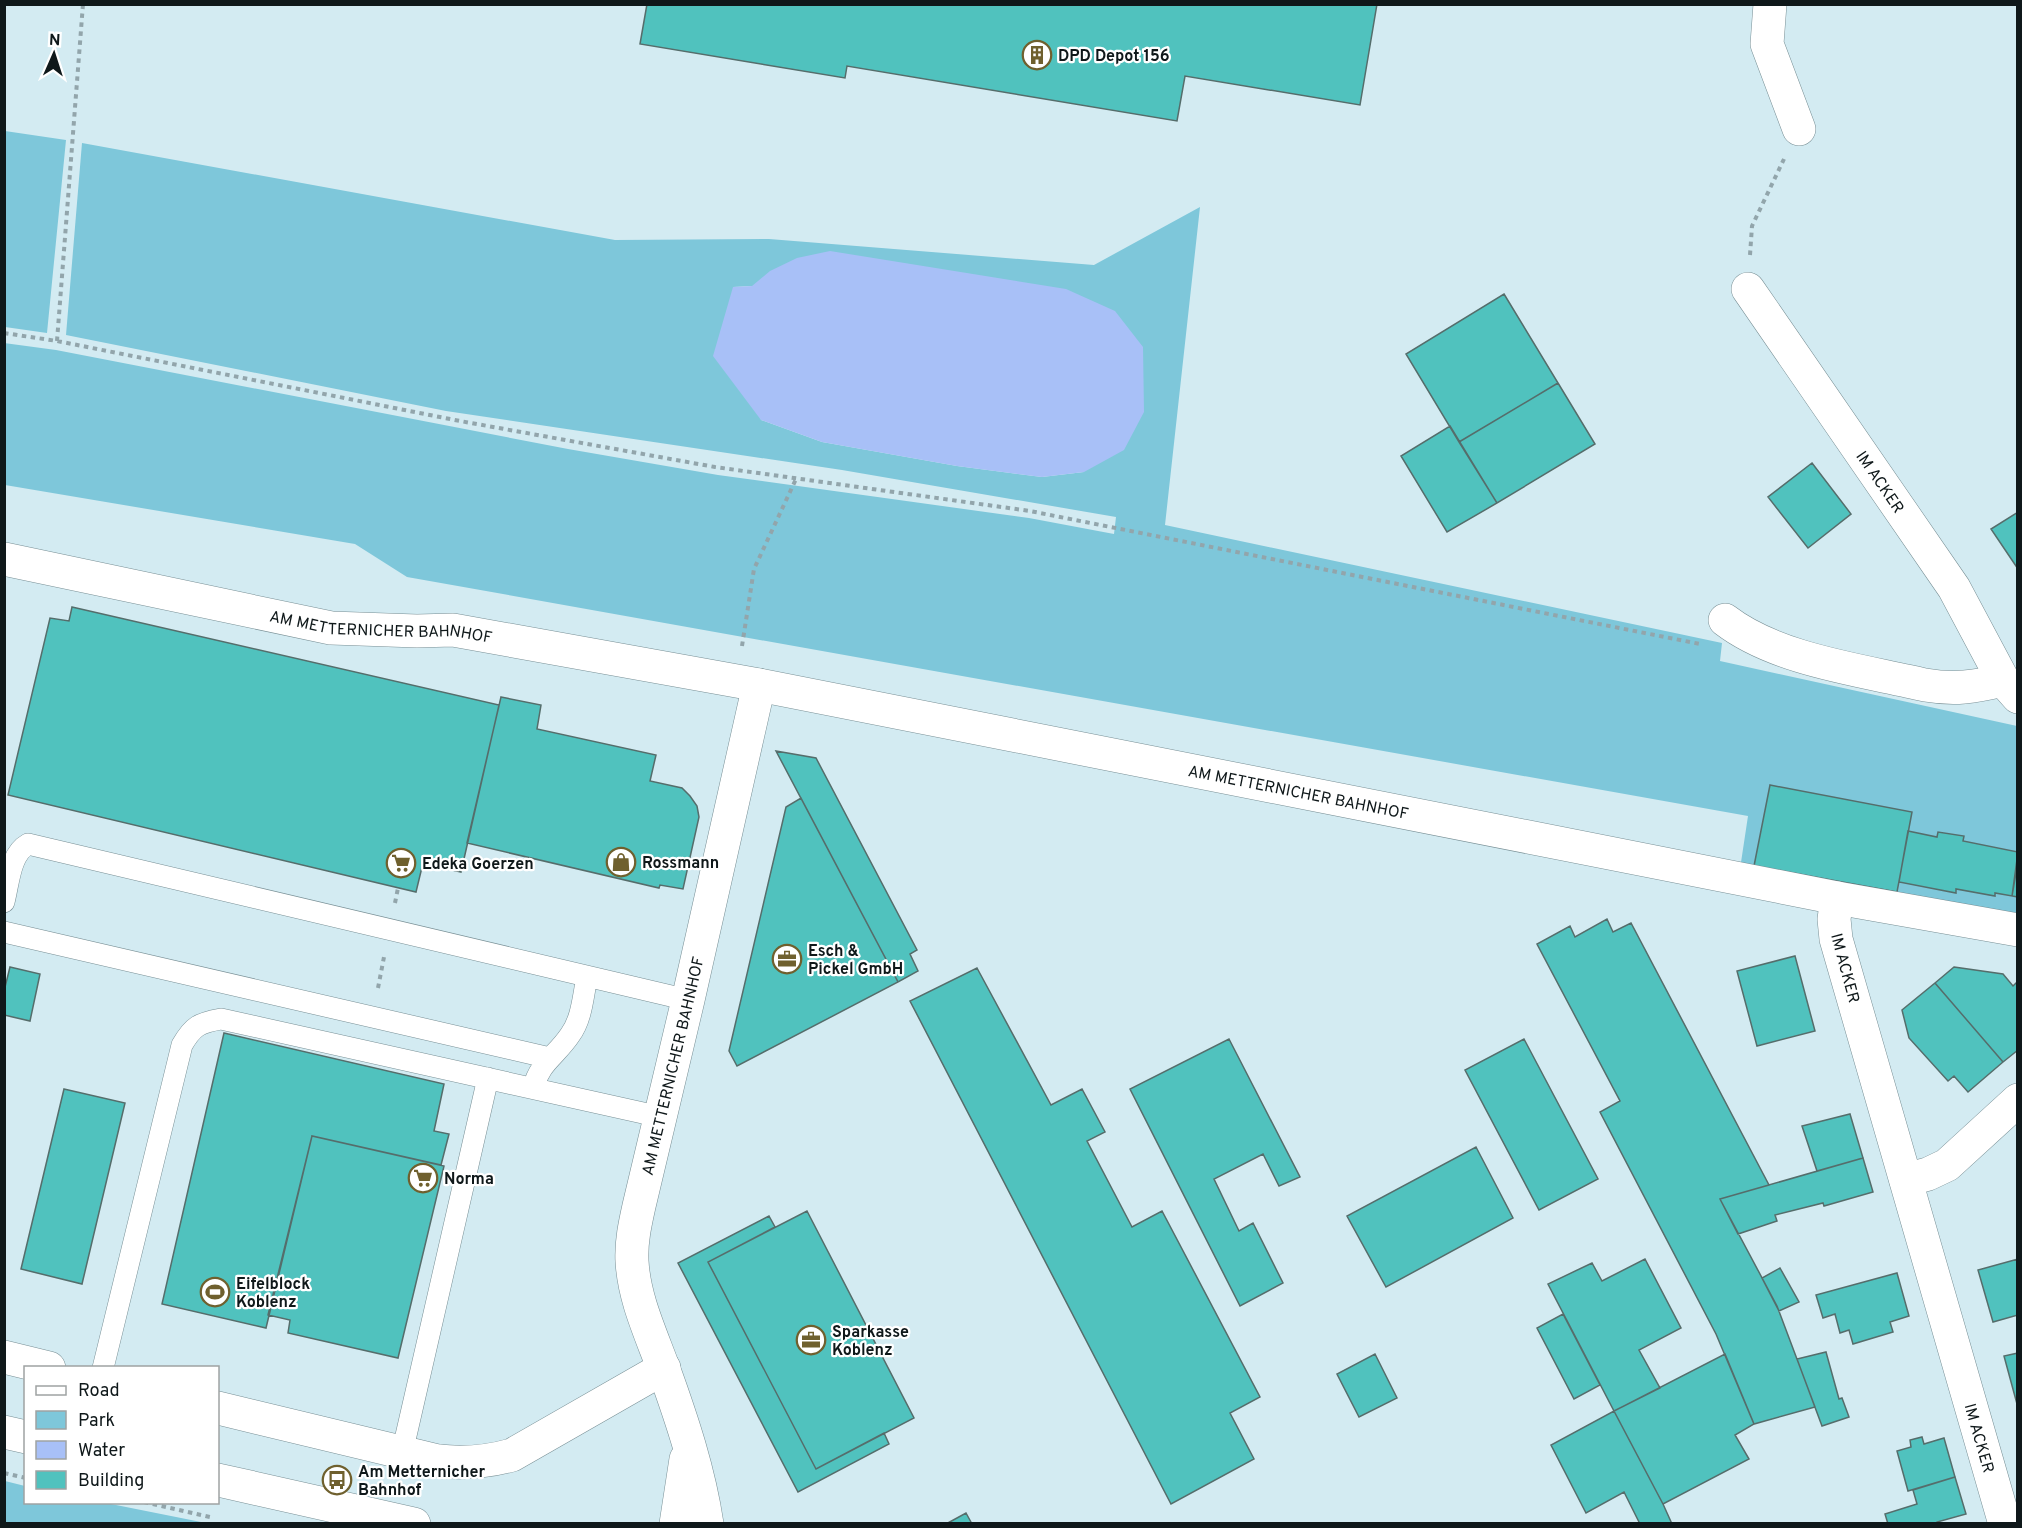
<svg xmlns="http://www.w3.org/2000/svg" width="2022" height="1528" viewBox="0 0 2022 1528" font-family="Overpass,sans-serif">
  <style>
    .green { fill: #7ec7da; fill-rule: evenodd }
    .water { fill: #a8c0f7 }
    .building { fill: #50c2be; stroke: #556d6b; stroke-width: 1.5 }
    .lines { fill: none; stroke-linecap: round; stroke-linejoin: round }
    .lane-casing { stroke: #788f95; stroke-width: 22 }
    .street-casing { stroke: #788f95; stroke-width: 34 }
    .secondary-casing { stroke: #788f95; stroke-width: 34 }
    .path { stroke: #92a5ab; stroke-width: 4; stroke-dasharray: 4.5 4.5; stroke-linecap: butt }
    .lane { stroke: #fff; stroke-width: 21 }
    .street { stroke: #fff; stroke-width: 33 }
    .secondary { stroke: #fff; stroke-width: 33 }
    .labels { text-anchor: middle; stroke-width: 4.5; stroke-linejoin: round; paint-order: stroke }
    .poi-label { font-size: 16px; font-weight: bold; fill: #0f181a; stroke: #fff; text-anchor: start }
    .street-label { font-size: 16px; fill: #0f181a; stroke: #fff }
  </style>
  <rect width="100%" height="100%" fill="#d3ebf2"/>
  <path class="green" d="M5,131L66,140L47,333L5,327Z
    M82,143L615,240L769,239L1094,265L1200,207L1165,525L1722,643L1720,661L2017,726V917L1740,869L1748,816L407,577L355,544L5,485L4,343L56,350L568,449L718,475L1029,518L1114,534L1116,517L842,470L446,411L66,335ZM752,286L1084,472L1042,477L957,466L822,442L761,420L733,287Z
    M5,1481L25,1486L26,1502L106,1503L206,1523H5Z"/>
  <path class="water" d="M830,251L1066,289L1115,311L1143,347L1144,412L1124,450L1084,472L1042,477L957,466L822,442L761,420L713,356L733,287L752,286L770,271L797,258Z"/>
  <path class="building" d="M647,4H1377L1360,105L1185,76L1177,121L847,66L845,78L640,44Z
    M1504,294L1558,383L1459,442L1406,354Z
    M1558,383L1595,444L1497,503L1459,442Z
    M1450,426L1497,503L1447,532L1401,456Z
    M1812,463L1851,514L1808,548L1768,497Z
    M2018,512V569L1991,529Z
    M72,607L499,705L461,872L423,863L416,892L8,795L50,618L69,621Z
    M501,697L541,705L537,729L656,755L650,781L682,788L690,796L697,806L699,817L683,889L660,885L659,888L467,843Z
    M776,751L816,758L917,950L910,954L918,971L898,982Z
    M1770,785L1912,812L1897,892L1754,866Z
    M801,798L898,982L737,1066L729,1051L786,807Z
    M1908,831L1937,837L1938,832L1964,836L1963,841L2018,852L2012,896L1995,893V896L1956,889V893L1899,882Z
    M2018,861V897L2012,896Z
    M1607,919L1613,932L1631,923L1769,1185L1720,1199L1777,1306L1815,1407L1754,1424L1716,1334L1600,1112L1620,1101L1537,944L1570,926L1575,937Z
    M1795,956L1815,1031L1757,1046L1737,971Z
    M10,967L40,974L30,1021L4,1015V991Z
    M1954,967L2003,974L2013,986L2016,983L2018,985V1050L2003,1062L1935,983Z
    M977,968L1051,1105L1082,1089L1105,1132L1087,1141L1132,1227L1162,1211L1260,1397L1230,1413L1254,1459L1171,1504L910,1001Z
    M1935,983L2003,1062L1968,1092L1954,1076L1948,1081L1909,1038L1902,1010Z
    M224,1033L444,1084L434,1131L449,1134L441,1165L312,1136L266,1328L162,1304Z
    M1229,1039L1300,1177L1279,1186L1263,1154L1214,1179L1239,1231L1253,1223L1283,1283L1240,1306L1130,1089Z
    M1524,1039L1598,1179L1539,1210L1465,1070Z
    M64,1089L125,1103L82,1284L21,1269Z
    M1850,1114L1863,1158L1817,1171L1802,1126Z
    M312,1136L444,1166L398,1358L288,1333L290,1320L268,1315Z
    M1476,1147L1513,1218L1386,1287L1347,1216Z
    M1863,1158L1873,1192L1824,1206L1823,1203L1775,1215L1777,1221L1738,1234L1720,1199Z
    M807,1211L914,1418L816,1469L708,1262Z
    M769,1216L775,1227L708,1262L816,1469L884,1433L889,1444L798,1492L678,1263Z
    M1645,1259L1681,1328L1639,1350L1660,1388L1614,1411L1548,1284L1592,1263L1602,1281Z
    M2018,1259V1315L1993,1322L1978,1270Z
    M1780,1268L1799,1302L1779,1311L1762,1278Z
    M1897,1273L1909,1316L1890,1322L1893,1332L1853,1344L1849,1330L1840,1333L1835,1314L1823,1318L1816,1295Z
    M1563,1314L1600,1385L1574,1399L1537,1328Z
    M1826,1352L1839,1399L1842,1398L1849,1417L1822,1426L1797,1359Z
    M2018,1353V1404H2017L2004,1356Z
    M1375,1354L1397,1398L1359,1417L1337,1374Z
    M1725,1354L1754,1424L1735,1435L1749,1459L1663,1504L1614,1411Z
    M1614,1411L1663,1504L1672,1524H1640L1624,1492L1586,1513L1551,1445Z
    M1922,1437L1924,1444L1944,1438L1955,1477L1908,1491L1897,1451L1911,1447L1910,1440Z
    M1955,1477L1966,1514L1937,1522V1524H1888L1885,1514L1917,1504L1913,1490Z
    M966,1513L972,1524H946Z"/>
  <g class="lines">
    <g class="lane-casing">
      <path id="lane" d="M4,902C9,883 10,854 28,844L688,1000
        M4,932L550,1058
        M533,1088C540,1062 556,1056 570,1035C582,1019 583,996 587,977
        M103,1368L182,1045C193,1026 199,1023 221,1019L661,1117
        M402,1453L488,1078"/>
    </g>
    <g class="street-casing">
      <g id="street">
        <path d="M1770,4L1767,44L1799,129"/>
        <path id="s1" d="M1748,289L1954,588L2003,680L2018,697"/>
        <path id="s2" d="M4,559L331,628L417,631L453,630L759,685L1837,898"/>
        <path d="M1725,620C1777,660 1861,670 1925,685C1955,690 1974,687 2003,680"/>
        <path d="M1906,1180L1928,1174L1947,1165L2018,1100"/>
        <path d="M4,1357L49,1368"/>
        <path d="M218,1408L438,1461C465,1464 487,1462 512,1455L664,1368"/>
        <path d="M676,1524L686,1459"/>
        <path id="s3" d="M707,1524C699,1471 682,1420 664,1370C651,1334 634,1299 632,1261C631,1242 635,1224 639,1206L688,1000L759,685"/>
        <path d="M2005,1524L1836,939L1834,919L1837,898L2018,930"/>
      </g>
    </g>
    <g class="secondary-casing">
      <path id="secondary" d="M4,1432L26,1437
        M218,1480L414,1524"/>
    </g>
    <path class="path" d="M1750,255L1752,226L1784,159
      M4,333L57,341L460,421L715,467L1030,511L1700,644
      M57,341L83,4
      M742,646L754,569L796,479
      M395,903L398,888
      M378,988L384,957
      M4,1473L26,1478
      M144,1502L210,1517"/>
    <use href="#lane" class="lane"/>
    <use href="#street" class="street"/>
    <use href="#secondary" class="secondary"/>
  </g>
  <defs>
    <g id="building-ring" transform="scale(1.5)"><circle r="9.5" fill="#fff" stroke="#6f602e" stroke-width="1.5"/><path d="M-4-6H4V6H1V3H-1V6H-4ZM-2.5-4.3h1.7v1.8h-1.7ZM.8-4.3h1.7v1.8H.8ZM-2.5-1h1.7V.8h-1.7ZM.8-1h1.7V.8H.8Z" fill="#6f602e"/></g>
    <g id="shop-ring" transform="scale(1.5)"><circle r="9.5" fill="#fff" stroke="#6f602e" stroke-width="1.5"/><path d="M-5-2.5h2.3a2.7 3.5 0 0 1 5.4 0H5L5.5 6h-11ZM-1.5-2.5h3a1.5 2.3 0 0 0-3 0Z" fill="#6f602e"/></g>
    <g id="supermarket-ring" transform="scale(1.5)"><circle r="9.5" fill="#fff" stroke="#6f602e" stroke-width="1.5"/><path d="M-6-5.5h2.5l.6 2H6L4.5 2H-2.5L-4.4-4H-6ZM-1.5 3.2a1.3 1.3 0 1 0 .1 0ZM3 3.2a1.3 1.3 0 1 0 .1 0Z" fill="#6f602e"/></g>
    <g id="office-ring" transform="scale(1.5)"><circle r="9.5" fill="#fff" stroke="#6f602e" stroke-width="1.5"/><path d="M-6-3h4V-5.5h4V-3h4V5H-6ZM-1-4.5V-3h2v-1.5ZM-6 0V1H6V0Z" fill="#6f602e"/></g>
    <g id="stadium-ring" transform="scale(1.5)"><circle r="9.5" fill="#fff" stroke="#6f602e" stroke-width="1.5"/><path d="M0-5a6.5 5 0 1 0 0 10a6.5 5 0 1 0 0-10ZM-3.5-1.8h7v3.6h-7Z" fill="#6f602e"/></g>
    <g id="bus-ring" transform="scale(1.5)"><circle r="9.5" fill="#fff" stroke="#6f602e" stroke-width="1.5"/><path d="M-5-6H5V4H4V6H2V4H-2V6H-4V4H-5ZM-3.5-4V0h7V-4ZM-3.5 1.2v1.5H-2V1.2ZM2 1.2v1.5H3.5V1.2Z" fill="#6f602e"/></g>
  </defs>
  <g fill-rule="evenodd">
    <use href="#building-ring" x="1037" y="55"/>
    <use href="#shop-ring" x="621" y="862"/>
    <use href="#supermarket-ring" x="401" y="863"/>
    <use href="#office-ring" x="787" y="959"/>
    <use href="#supermarket-ring" x="423" y="1178"/>
    <use href="#stadium-ring" x="215" y="1292"/>
    <use href="#office-ring" x="811" y="1340"/>
    <use href="#bus-ring" x="337" y="1480"/>
  </g>
  <g class="labels">
    <g class="poi-label">
      <text x="1058" y="61">DPD Depot 156</text>
      <text x="642" y="868">Rossmann</text>
      <text x="422" y="869">Edeka Goerzen</text>
      <text x="808" y="956">Esch &amp;<tspan x="808" dy="18">Pickel GmbH</tspan></text>
      <text x="444" y="1184">Norma</text>
      <text x="236" y="1289">Eifelblock<tspan x="236" dy="18">Koblenz</tspan></text>
      <text x="832" y="1337">Sparkasse<tspan x="832" dy="18">Koblenz</tspan></text>
      <text x="358" y="1477">Am Metternicher<tspan x="358" dy="18">Bahnhof</tspan></text>
    </g>
    <g class="street-label">
      <text dy="6" stroke="none"><textPath href="#s1" startOffset="234">IM ACKER</textPath></text>
      <text dy="6" stroke="none"><textPath href="#s2" startOffset="384">AM METTERNICHER BAHNHOF</textPath></text>
      <text dy="6" stroke="none"><textPath href="#s2" startOffset="1317">AM METTERNICHER BAHNHOF</textPath></text>
      <text transform="translate(1846 968) rotate(75)" y="6">IM ACKER</text>
      <text dy="6" stroke="none"><textPath href="#s3" startOffset="474">AM METTERNICHER BAHNHOF</textPath></text>
      <text transform="translate(1980 1438) rotate(74)" y="6">IM ACKER</text>
    </g>
  </g>
  <rect width="2022" height="1528" fill="none" stroke="#0f181a" stroke-width="12"/>
  <rect x="24" y="1366" width="195" height="138" fill="#ffffff" stroke="#9fa3a3" stroke-width="1.5"/>
  <rect x="36" y="1386" width="30" height="9" fill="#ffffff" stroke="#9fa3a3" stroke-width="1.5"/>
  <text x="78" y="1396" font-size="18" fill="#0f181a">Road</text>
  <rect x="36" y="1411" width="30" height="18" fill="#7ec7da" stroke="#9fa3a3" stroke-width="1.5"/>
  <text x="78" y="1426" font-size="18" fill="#0f181a">Park</text>
  <rect x="36" y="1441" width="30" height="18" fill="#a8c0f7" stroke="#9fa3a3" stroke-width="1.5"/>
  <text x="78" y="1456" font-size="18" fill="#0f181a">Water</text>
  <rect x="36" y="1471" width="30" height="18" fill="#50c2be" stroke="#9fa3a3" stroke-width="1.5"/>
  <text x="78" y="1486" font-size="18" fill="#0f181a">Building</text>
  <g transform="translate(54 54) rotate(3)" stroke="#ffffff" stroke-width="4.5" paint-order="stroke">
  <path d="M0-4.5L10 22L0 15L-10 22Z" fill="#0f181a"/>
  <text y="-9" font-size="16" font-weight="bold" text-anchor="middle" fill="#0f181a">N</text>
  </g>
</svg>
